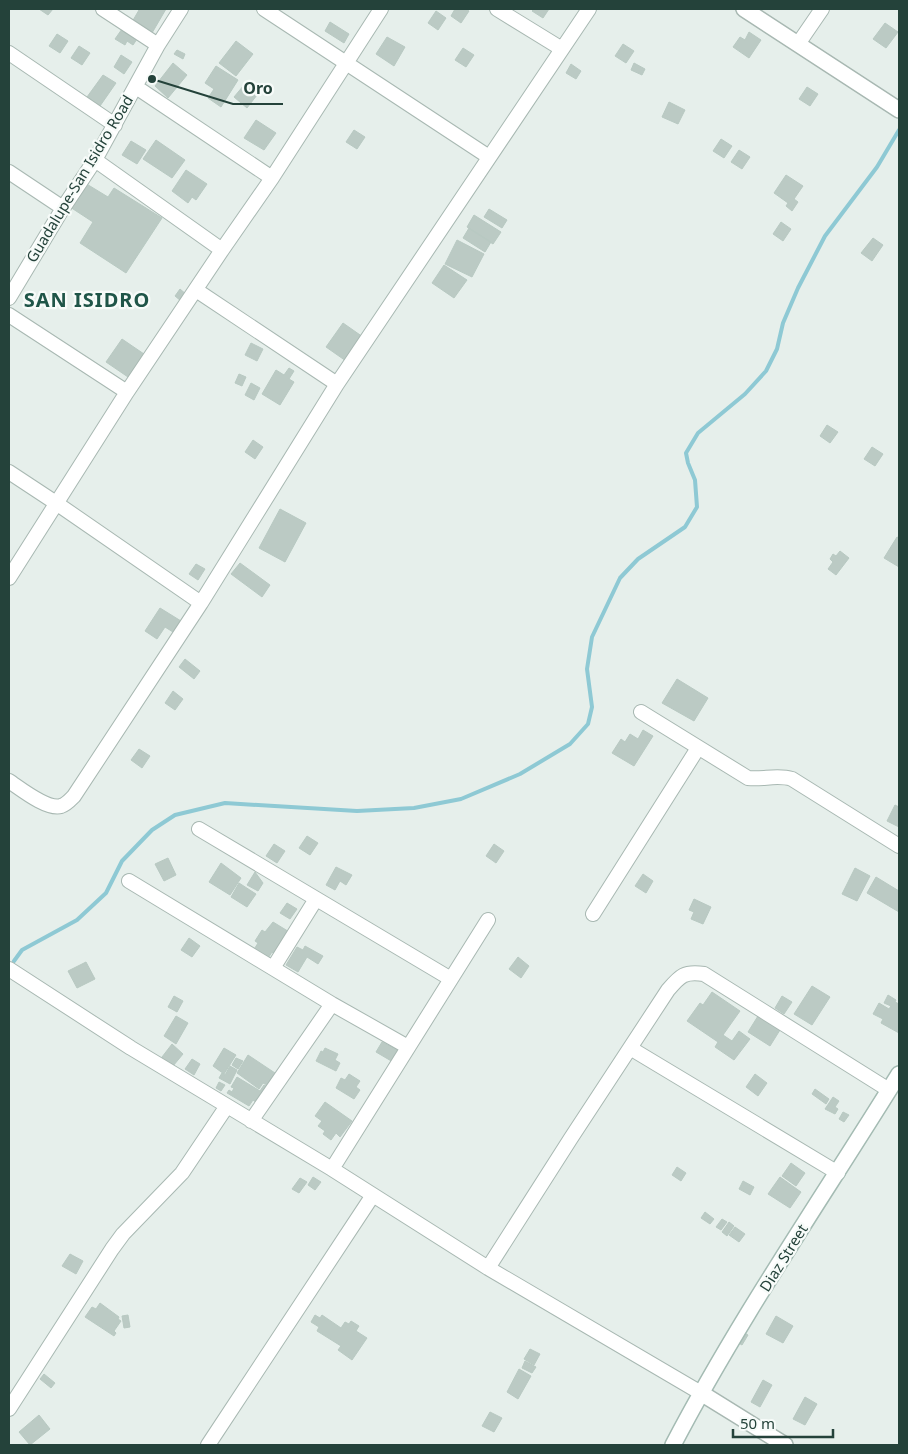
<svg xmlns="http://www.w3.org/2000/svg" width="908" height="1454" viewBox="0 0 908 1454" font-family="'Noto Sans',sans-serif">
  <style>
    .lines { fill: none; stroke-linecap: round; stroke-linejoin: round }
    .stream { stroke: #8ec9d4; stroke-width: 4 }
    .building { fill: #bbcac4; stroke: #b8c9c2 }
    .minor-casing { stroke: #a8b8b2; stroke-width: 16 }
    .tertiary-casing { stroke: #a8b8b2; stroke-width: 18 }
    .secondary-casing { stroke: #a4bbb3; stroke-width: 18 }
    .minor { stroke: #fff; stroke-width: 14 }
    .tertiary { stroke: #fff; stroke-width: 15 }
    .secondary { stroke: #fff; stroke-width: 15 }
    .labels { text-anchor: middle; stroke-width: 4.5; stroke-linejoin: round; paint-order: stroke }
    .street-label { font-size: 15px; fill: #24423a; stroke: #f7fbf9 }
    .district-label { font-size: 20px; font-weight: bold; letter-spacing: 1px; fill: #1f5548; stroke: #f7fbf9 }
    .leader { fill: none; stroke: #24423a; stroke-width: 2 }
    .callout-dot { fill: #24423a; stroke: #f7fbf9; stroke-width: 2 }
    .callout-label { font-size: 16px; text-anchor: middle; font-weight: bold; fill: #24423a; stroke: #f7fbf9; stroke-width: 4.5; stroke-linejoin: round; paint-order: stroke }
  </style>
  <rect width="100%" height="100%" fill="#e6efeb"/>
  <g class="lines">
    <path class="stream" d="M14,961L22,950L77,920L106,893L122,861L152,830L175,815L225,803L357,811L414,808L461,799L520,774L570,744L588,724L592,707L587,669L592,637L620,578L638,559L685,527L697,507L695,480L688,463L686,453L698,433L745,394L766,371L777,349L783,323L798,288L825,236L877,167L899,130"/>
  </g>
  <path class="building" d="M39,9H53L48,15Z
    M137,9H166L152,33L132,22L139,10Z
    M455,9H466L469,11L461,23L451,16Z
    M534,9H549L543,18L532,11Z
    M436,11L446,18L438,30L428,23Z
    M330,22L349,34L344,43L325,31Z
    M885,23L898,32L886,48L873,39Z
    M122,29L137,39L133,45L127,41L125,45L115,39Z
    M749,32L761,40L749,58L733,47L740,37L745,40Z
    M57,34L68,41L60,53L49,46Z
    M387,37L405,47L394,66L376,54Z
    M236,41L253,54L236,76L219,63Z
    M623,44L634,51L626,63L615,56Z
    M79,46L90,53L82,65L71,58Z
    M463,48L474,55L466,67L455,60Z
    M177,50L185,54L183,59L174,54Z
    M121,55L132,62L124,74L114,67Z
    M173,63L187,75L168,98L155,86Z
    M634,63L645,69L642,75L631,70Z
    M571,64L581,71L576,79L566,73Z
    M216,66L238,80L221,107L208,98L214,89L205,83Z
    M103,75L116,83L100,106L87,97Z
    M244,85L257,95L247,108L234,97Z
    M807,87L818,94L810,106L799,99Z
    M669,102L685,110L678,124L662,117Z
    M256,120L276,133L264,150L244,138Z
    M354,130L365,137L357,149L346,142Z
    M721,139L732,146L724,158L713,151Z
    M156,140L185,160L172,178L143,159Z
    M131,141L146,150L137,164L122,155Z
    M739,150L750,157L742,169L731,162Z
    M186,170L207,184L196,200L192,197L188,203L172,191Z
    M786,175L803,186L794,199L798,202L792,211L786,206L788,203L774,193Z
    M85,183L108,197L114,188L162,218L126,273L80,243L93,222L70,207Z
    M489,209L507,220L502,228L484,217Z
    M474,215L501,232L493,244L467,227Z
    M781,222L791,229L783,241L773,234Z
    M469,228L491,242L485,252L463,238Z
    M873,238L883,245L872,261L861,253Z
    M457,240L484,254L472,277L445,264Z
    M444,265L467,280L454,298L432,283Z
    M180,289L187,295L181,301L175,296Z
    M343,323L363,337L346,361L326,347Z
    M122,339L144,354L128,377L106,362Z
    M251,343L263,349L257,361L245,355Z
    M289,368L294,371L289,379L294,382L280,405L262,394L276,370L284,375Z
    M239,374L246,377L242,386L235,383Z
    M251,383L260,388L254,400L245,395Z
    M827,425L838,432L830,443L820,436Z
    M253,440L263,447L255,459L245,452Z
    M872,447L883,454L875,466L864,459Z
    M280,509L306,523L285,562L259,548Z
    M897,537L899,538V567L884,558Z
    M840,551L849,558L836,575L828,569L833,562L830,559L833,554L836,556Z
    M240,563L270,585L262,597L231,574Z
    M196,564L205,569L198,580L189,574Z
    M160,608L181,621L173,632L165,627L157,639L145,631Z
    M185,659L200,671L194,679L179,667Z
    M677,679L708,698L694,721L662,703Z
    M173,691L183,699L175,710L165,703Z
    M643,730L653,736L634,766L612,753L621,739L625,742L630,734L638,739Z
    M139,749L150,756L142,768L131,760Z
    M895,805L899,807V827L887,821Z
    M307,836L318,843L310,855L299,848Z
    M274,844L285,851L277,863L266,856Z
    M494,844L504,851L496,863L486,856Z
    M168,858L176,875L164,881L155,864Z
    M221,863L241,878L230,895L209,882Z
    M336,867L352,875L346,885L340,881L335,890L326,885Z
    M855,868L870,876L857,901L842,894Z
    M255,872L263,883L258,891L247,885Z
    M643,874L653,881L646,893L635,886Z
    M876,877L899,891V912L867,893Z
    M239,883L256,894L247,907L231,897Z
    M694,899L711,907L703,924L691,919L694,912L689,910Z
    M287,903L297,909L290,919L280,913Z
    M273,922L291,933L277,956L272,952L267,960L253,951L258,943L255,941L262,930L265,932Z
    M189,938L200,946L192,957L181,950Z
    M305,946L323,956L318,964L307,957L298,972L286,965L297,947L303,950Z
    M518,957L529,966L521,978L509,969Z
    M86,962L95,979L77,988L68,971Z
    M812,986L830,997L812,1025L794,1014Z
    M712,992L740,1011L723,1035L732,1041L739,1031L750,1039L734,1060L715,1047L718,1042L687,1021L700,1003L703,1005Z
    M888,995L896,1000L895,1002L899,1004V1033L881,1023L883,1019L873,1014L879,1003L889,1009L891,1006L884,1003Z
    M174,996L183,1001L177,1012L168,1007Z
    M782,996L792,1002L784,1014L775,1008Z
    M176,1016L188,1023L176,1044L164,1036Z
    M758,1016L780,1030L770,1046L748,1032Z
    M382,1042L399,1051L393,1062L376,1052Z
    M172,1044L183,1054L173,1066L162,1057Z
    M224,1048L236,1055L224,1074L213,1066Z
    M325,1048L338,1054L335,1060L340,1063L336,1071L316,1061L321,1051L323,1052Z
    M248,1055L275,1073L267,1085L263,1083L259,1089L237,1073Z
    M236,1058L243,1061L238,1069L232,1065Z
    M192,1059L200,1064L194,1075L185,1069Z
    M230,1066L237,1070L230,1084L219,1078L222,1073L225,1075Z
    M349,1074L360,1081L356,1087L360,1090L354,1099L336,1088L341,1078L345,1080Z
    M755,1074L767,1083L758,1096L746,1087Z
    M237,1077L260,1091L264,1085L268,1087L258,1104L253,1100L249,1106L227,1093L229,1090L232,1092L234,1088L231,1087Z
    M219,1082L225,1085L221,1091L216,1088Z
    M815,1089L829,1099L826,1104L812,1094Z
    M833,1097L839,1101L835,1107L838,1109L835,1114L825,1109Z
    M325,1102L352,1121L340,1137L336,1133L331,1140L323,1134L325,1131L318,1126L322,1121L315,1116Z
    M843,1112L849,1115L844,1122L839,1119Z
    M791,1163L805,1173L796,1186L782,1176Z
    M677,1167L686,1173L681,1181L672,1175Z
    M313,1177L321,1182L315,1190L308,1185Z
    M780,1177L801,1192L790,1208L768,1194Z
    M300,1178L307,1182L299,1193L292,1189Z
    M743,1181L754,1187L750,1195L739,1189Z
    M705,1212L714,1219L710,1224L701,1218Z
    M722,1219L727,1222L721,1230L716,1227Z
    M729,1222L734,1226L727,1236L722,1232Z
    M735,1227L745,1234L739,1242L729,1235Z
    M70,1254L83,1261L76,1274L62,1266Z
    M100,1303L119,1317L118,1319L121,1321L114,1331L116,1333L114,1336L85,1317L92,1307L96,1309Z
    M128,1315L130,1327L124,1328L122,1316Z
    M315,1315L320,1318L322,1315L341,1328L345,1322L349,1324L351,1321L359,1326L356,1331L367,1338L352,1360L338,1350L341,1346L317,1331L319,1327L311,1322Z
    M776,1316L793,1326L783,1343L766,1334Z
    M743,1332L748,1335L742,1345L737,1342Z
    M530,1349L540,1354L534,1365L524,1359Z
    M525,1361L536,1367L532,1373L522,1368Z
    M519,1369L531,1376L518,1399L507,1392Z
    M44,1374L55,1383L51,1388L40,1379Z
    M763,1380L772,1385L760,1407L751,1402Z
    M805,1397L817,1404L805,1425L793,1419Z
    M490,1412L502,1418L494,1432L482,1426Z
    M39,1415L50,1429L30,1445L19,1432Z"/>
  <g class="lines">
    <g class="minor-casing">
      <path id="minor" d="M103,9L158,45
        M264,9L489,157
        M497,9L562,49
        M798,44L822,9
        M9,53L115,125
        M136,87L272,178
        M95,160L222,250
        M9,172L63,208
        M196,290L337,384
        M9,298L63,208L95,160L158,45L181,9
        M9,315L127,392
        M9,472L56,503L201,603
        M9,578L127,392L222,250L272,178L381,9
        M641,712L748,778C763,780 777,774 792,779L899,846
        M9,781C21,789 47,810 61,806C67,804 70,800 74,796L201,603L337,384L589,9
        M199,829L451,979
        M129,881L332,1004L408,1047
        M593,914L698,748
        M273,968L316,899
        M9,969L131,1048L332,1169L488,1268L701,1393
        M630,1048L838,1173
        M251,1121L332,1004
        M332,1169L488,920
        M488,1268L571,1138L668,990C680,976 684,971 704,974L889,1090
        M9,1409L112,1249L123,1234L182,1173L227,1106
        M208,1445L373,1195"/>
    </g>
    <g class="tertiary-casing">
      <path id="tertiary" d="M744,9L899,110
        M701,1393L785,1445"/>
    </g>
    <g class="secondary-casing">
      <path id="secondary" d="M673,1445C740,1317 823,1197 899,1074"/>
    </g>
    <use href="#minor" class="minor"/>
    <use href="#tertiary" class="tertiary"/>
    <use href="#secondary" class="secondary"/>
  </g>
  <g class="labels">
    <g class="street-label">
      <text transform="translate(80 179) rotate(-59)" y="5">Guadalupe-San Isidro Road</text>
      <text transform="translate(784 1258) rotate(-58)" y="5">Diaz Street</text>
    </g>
    <g class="district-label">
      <text x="87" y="307">SAN ISIDRO</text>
    </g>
  </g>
  <path class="leader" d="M152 79L233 104H283"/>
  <circle class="callout-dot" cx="152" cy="79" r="5"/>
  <g class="callout-label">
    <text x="258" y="94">Oro</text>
  </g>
  <rect width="908" height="1454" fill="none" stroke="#24423a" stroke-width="20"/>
  <path d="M733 1429v8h100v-8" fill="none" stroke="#24423a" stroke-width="2.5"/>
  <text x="740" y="1429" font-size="15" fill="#24423a" stroke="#f7fbf9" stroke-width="4" paint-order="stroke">50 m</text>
</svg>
